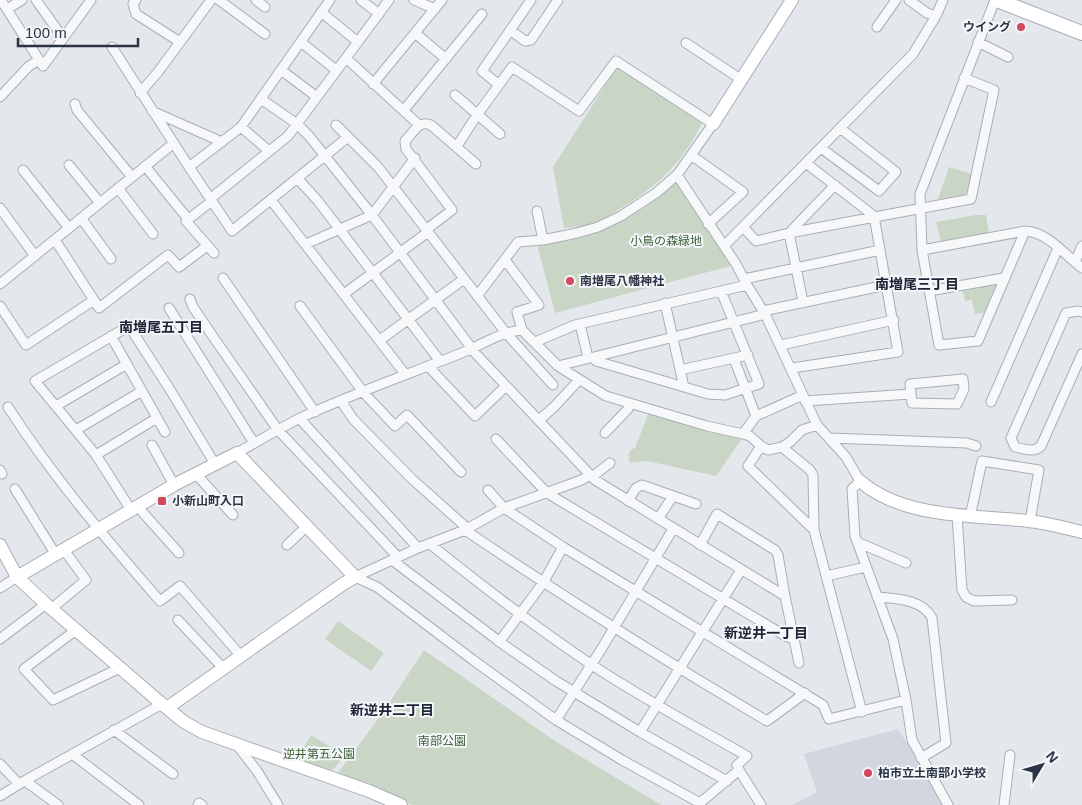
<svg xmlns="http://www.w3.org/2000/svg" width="1082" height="805" viewBox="0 0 1082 805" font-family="Arial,'Noto Sans JP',sans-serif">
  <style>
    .built { fill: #d2d6de }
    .green { fill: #c9d6c5 }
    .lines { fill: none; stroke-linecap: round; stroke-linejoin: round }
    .street-casing { stroke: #a9aeb7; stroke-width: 11 }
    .secondary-casing { stroke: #a9aeb7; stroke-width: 14 }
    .primary-casing { stroke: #a3abb8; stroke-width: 16 }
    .street { stroke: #f7f8fa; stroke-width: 9 }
    .secondary { stroke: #fff; stroke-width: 12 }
    .primary { stroke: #fff; stroke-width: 14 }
    .poi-dot { fill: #d1495b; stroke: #f4f6f9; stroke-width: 2 }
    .labels { text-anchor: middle; stroke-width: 4; stroke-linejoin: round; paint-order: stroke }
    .poi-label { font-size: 12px; font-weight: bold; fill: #2b3445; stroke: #f4f6f9; text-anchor: start }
    .park-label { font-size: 12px; fill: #3f6138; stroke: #f4f6f9 }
    .neighbourhood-label { font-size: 14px; font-weight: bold; fill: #1d2536; stroke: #f4f6f9 }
  </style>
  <rect width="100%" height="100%" fill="#e4e7ec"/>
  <path class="built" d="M898,729L946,805H792L817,792L804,754Z"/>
  <path class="green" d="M617,67L702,123C683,162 655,189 618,210C608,216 598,222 587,225C580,227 572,227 564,228L553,167Z
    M949,167L972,174C966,202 963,196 938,199Z
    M674,182H679L734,265L555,313L537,244L599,231L644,208Z
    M976,215H986L989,233L941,242L936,222Z
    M993,282L997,287L986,312L975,314L972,300L965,301L962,288Z
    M649,412L709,432L743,437L716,476L647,461L630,463C628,456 628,450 635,448Z
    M338,621L384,653L371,671L325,639Z
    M424,650L555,741L661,805H412L380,788L338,773L384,711Z
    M311,735L344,755L335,768L329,771L297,759Z"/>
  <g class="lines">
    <g class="street-casing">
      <path id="street" d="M1,0L43,66L91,0
        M36,0L63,38
        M136,0L133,4L136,14L180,42
        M219,0L265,34
        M256,0L265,7
        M361,0L379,14
        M414,0L435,9
        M909,0L927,13L936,16
        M995,0L920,194L922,250L939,345L978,341L1025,231
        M7,9L22,0
        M321,12L358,42
        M877,27L896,0
        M510,30L525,41L531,40L558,0
        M415,33L446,59
        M301,42L336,70
        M978,42L1008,57
        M686,43L742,80
        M112,47L189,167L232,231L348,137
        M346,58L419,125
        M281,70L317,97
        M373,84L442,0
        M499,85L482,71L531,0
        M140,93L158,72L211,0
        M455,95L500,134
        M0,97L29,66L39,60
        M261,99L297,124L309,136L372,215L476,354L595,480L785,596L799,663
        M75,104L77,110L132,177
        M404,110L482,14
        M152,111L222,142
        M336,125L378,167L506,333L553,385
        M241,127L269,151
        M457,146L477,115L512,67L579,111L616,61L713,124L677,175L656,193L621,216L598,227L577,233L543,240L518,242L477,296
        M821,148L879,191L896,172L840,128
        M691,155L743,192L708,224
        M69,165L100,203
        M145,166L188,219
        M189,167L241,127L330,0
        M23,170L69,228
        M677,175L736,264L747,285L765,314L817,425L846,457L860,481L852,489L855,536L893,639L906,700L912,740L948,805
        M298,179L318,201L440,361
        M118,188L153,234
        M210,199L288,136L389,0
        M271,200L405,374
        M212,201L186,221L214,253
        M0,208L35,256
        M537,211L543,240
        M81,218L111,259
        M743,227L756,241L789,233L971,199L994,90L964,78
        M427,229L452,210L406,149L405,141L407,139C414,131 419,120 431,125L476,164
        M55,240L99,308L168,255L179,267L207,246
        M306,244L372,215L415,158
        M724,246L913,54L936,16L943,0
        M922,250L1025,231C1048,232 1065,255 1082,268
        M505,260L539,305L517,312L522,330L558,366L606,396L707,426L743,434L750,436L761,446L768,450L782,447L790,442L802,430L817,425
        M1075,262L1082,246
        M223,278L315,412
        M744,279L880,250
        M0,284L174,143
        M929,291L1004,278
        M344,294L428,232
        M190,299L193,307L214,338L278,430L398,557
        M803,302L789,233L835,185
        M665,303L684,387
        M0,306L26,345L94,300
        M300,306L363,392L395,426L407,415L461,472
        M169,308L254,443
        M763,311L886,285
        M1082,312L1078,311L1066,313L1011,438L1015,447C1024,449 1034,453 1041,446L1082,354
        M580,324L588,358
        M111,336L165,432
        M380,340L464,279
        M535,342L575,325L747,285
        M781,345L894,320
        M595,357L596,361L708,394L725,395L759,384L721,291
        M734,359L756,416
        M428,366L475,416L506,386
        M558,366L765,314
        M792,368L898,352L874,216L806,163
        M680,370L748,355
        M341,401L353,419L412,479L467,528
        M805,401L911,394L912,403L957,404L964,389L963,379L910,384L911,394
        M991,402L1058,248
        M56,406L127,364
        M8,407C53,477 106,539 160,601L180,586L241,656
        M300,419L418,548
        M539,420L554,407L579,380
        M76,430L142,391
        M605,433L628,409L629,403
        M743,434L756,416L803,395
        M830,438L967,443L976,446
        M496,439L547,493L787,637L794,639
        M152,445L174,485
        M761,446L748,466L814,530
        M782,447L810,470L813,475L814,530L862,712
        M237,453C258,441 279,429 300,418C352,394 406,375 459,354C480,346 499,332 522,330
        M96,455L157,418
        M0,470L2,474
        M196,474L233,515
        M592,477L610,463
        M15,489L56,555
        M488,490L504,508L563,547L823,705L829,719L906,700
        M628,501L636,488L642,485L696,504
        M137,506L179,553
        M131,510L96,455L35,381L129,326L169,388L215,464
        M957,515L962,590L966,597L974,601L1012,600
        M970,517L982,461L1039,470L1030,521
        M658,519L673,496
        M465,530C564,597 664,660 767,721L805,693
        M857,542L906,563
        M430,544C482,586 534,626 589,663C640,697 694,726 747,756L737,765L739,770
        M287,545L306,527
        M700,545L717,514L775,550L778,555L785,596
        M392,560L504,645L556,681L640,732L727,781
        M826,576L866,567
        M355,577L377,587L473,660L556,720L622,760L700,803L739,770L761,805
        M355,577L418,548L465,530L504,508L579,481L591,475
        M0,588L17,577
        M877,597C897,599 922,599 932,618L946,743L921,758
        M51,609L86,580L64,550
        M178,620L224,669
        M76,630L24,669L53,700L120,668
        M0,639L46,604
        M499,642L543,583L563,547
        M556,720L602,648L673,529
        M114,730L173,774
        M640,732L741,570
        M237,745L257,771L278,805
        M72,754L139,805
        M0,764L19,784
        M26,780L28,783L58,805
        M0,796L26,780L162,704
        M198,805L199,803L202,805
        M1004,805L1010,755"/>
    </g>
    <g class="secondary-casing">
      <path id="secondary" d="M713,124L792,0
        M860,481C903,519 976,515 1029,521C1047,523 1065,528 1082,532
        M0,545L17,577L46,604L162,704L184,722L202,732L369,791L401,805
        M17,577L174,485L237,453L355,577L343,584L167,708"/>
    </g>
    <g class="primary-casing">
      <path id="primary" d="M997,0L1082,33"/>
    </g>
    <use href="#street" class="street"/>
    <use href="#secondary" class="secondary"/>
    <use href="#primary" class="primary"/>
  </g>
  <g class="poi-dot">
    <circle cx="1021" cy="27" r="5"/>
    <circle cx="570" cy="281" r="5"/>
    <rect x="157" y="496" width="10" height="10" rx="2.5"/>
    <circle cx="868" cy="773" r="5"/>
  </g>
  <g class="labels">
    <g class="poi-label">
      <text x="1011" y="31" text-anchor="end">ウイング</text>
      <text x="580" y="285">南増尾八幡神社</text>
      <text x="172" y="505">小新山町入口</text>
      <text x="878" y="777">柏市立土南部小学校</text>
    </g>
    <g class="park-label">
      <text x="666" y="245">小鳥の森緑地</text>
      <text x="442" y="745">南部公園</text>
      <text x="319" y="758">逆井第五公園</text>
    </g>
    <g class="neighbourhood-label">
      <text x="917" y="289">南増尾三丁目</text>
      <text x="161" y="332">南増尾五丁目</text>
      <text x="766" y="638">新逆井一丁目</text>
      <text x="392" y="715">新逆井二丁目</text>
    </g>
  </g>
  <g transform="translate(1042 765) rotate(52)" stroke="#f4f6f9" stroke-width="4" paint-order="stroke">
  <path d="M0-4L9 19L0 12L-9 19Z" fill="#2b3445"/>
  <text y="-8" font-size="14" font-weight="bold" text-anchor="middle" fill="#2b3445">N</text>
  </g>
  <path d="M18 38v8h120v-8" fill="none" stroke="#2b3445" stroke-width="2.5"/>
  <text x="25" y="38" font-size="15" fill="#2b3445" stroke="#f4f6f9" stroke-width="4" paint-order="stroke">100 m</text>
</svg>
